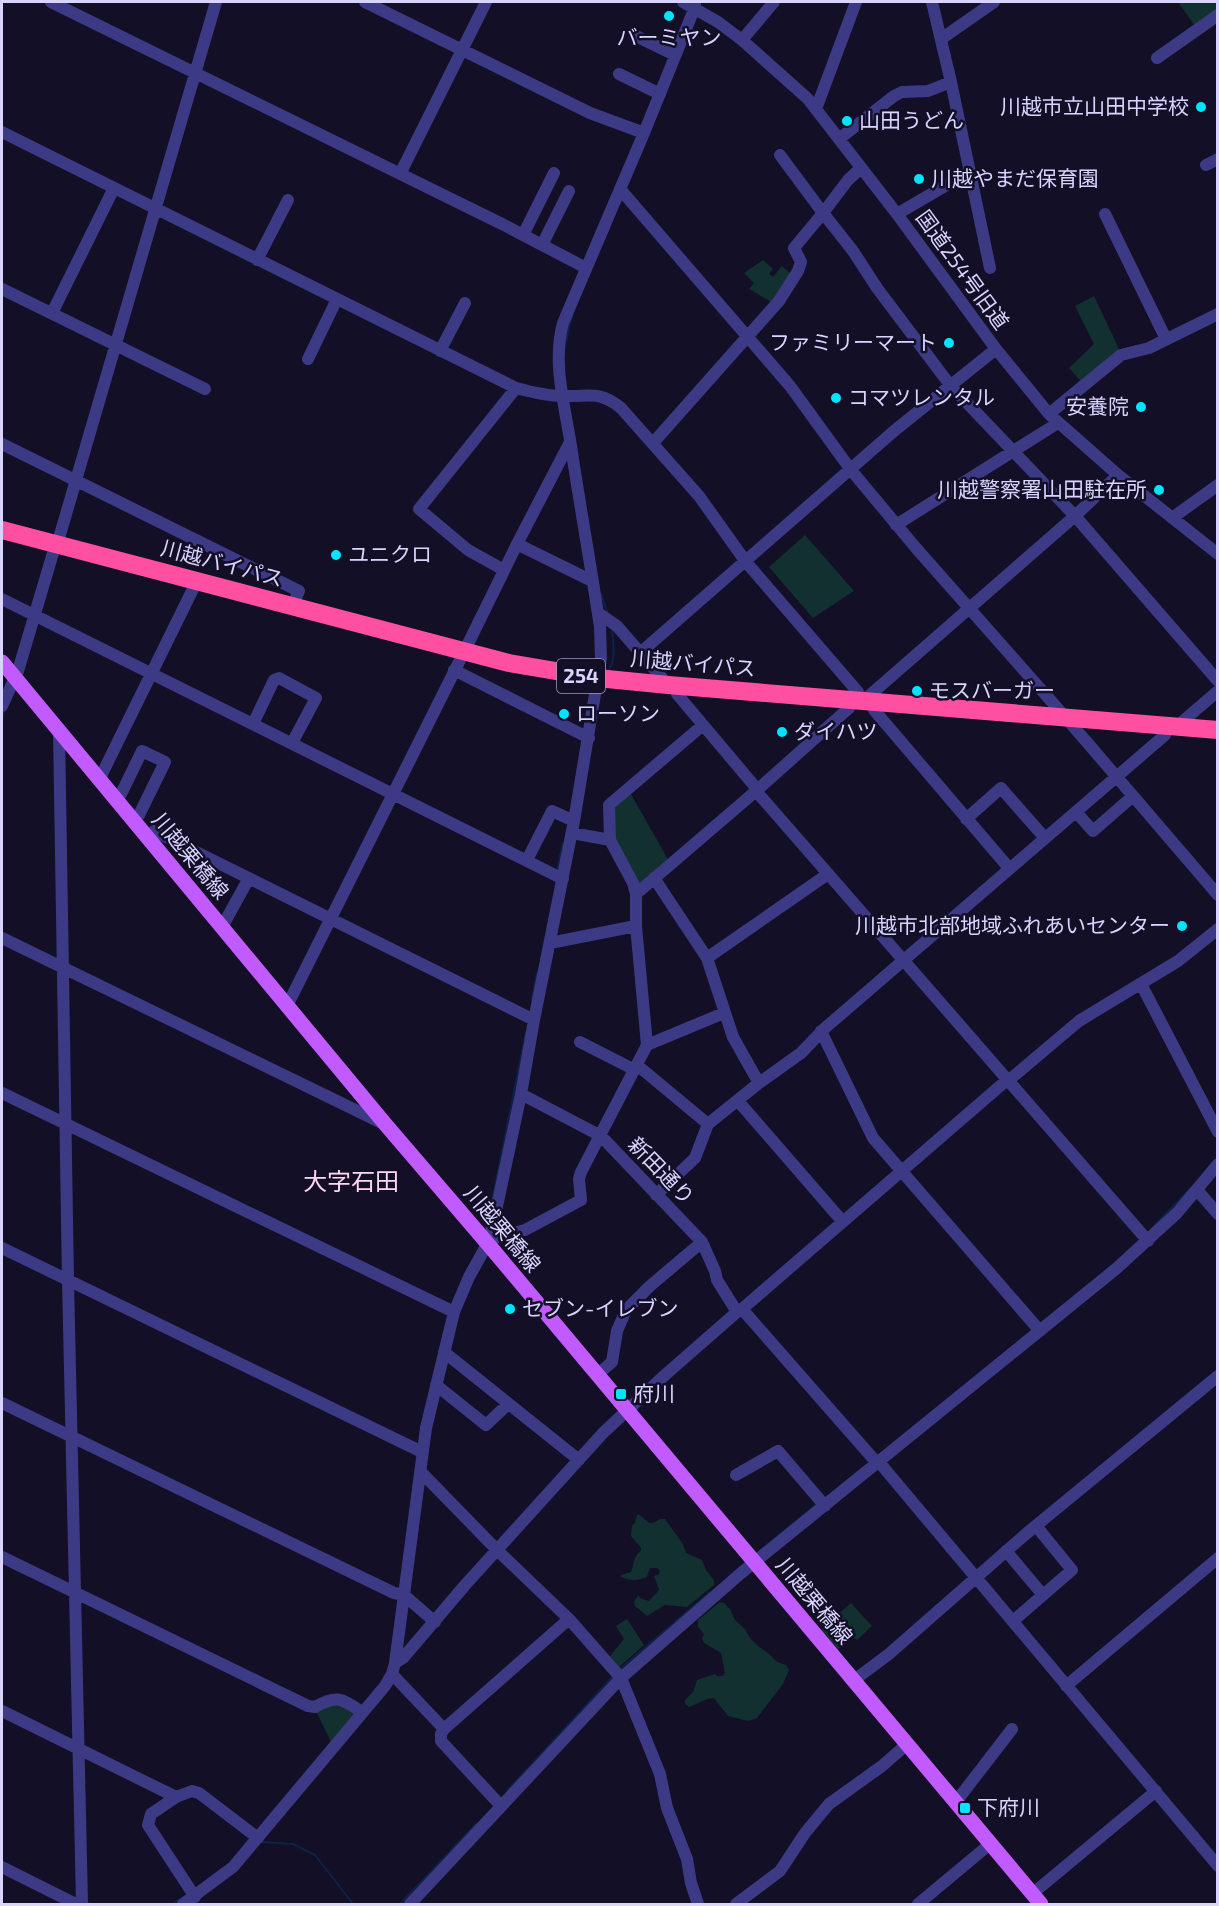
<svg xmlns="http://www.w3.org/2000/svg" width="1219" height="1906" viewBox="0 0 1219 1906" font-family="'Exo 2','Noto Sans JP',sans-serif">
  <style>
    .green { fill: #12302f }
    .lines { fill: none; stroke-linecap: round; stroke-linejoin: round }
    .stream { stroke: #0c2248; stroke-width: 2 }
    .minor { stroke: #3d3a85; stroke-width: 12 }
    .major { stroke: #c25bff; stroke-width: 15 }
    .highway { stroke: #ff4fa3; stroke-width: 18 }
    .poi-dot { fill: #00e5ff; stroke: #130f26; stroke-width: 2 }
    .labels { text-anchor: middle; stroke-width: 5; stroke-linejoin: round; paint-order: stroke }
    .shield { fill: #130f26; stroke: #9e99be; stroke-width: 1.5 }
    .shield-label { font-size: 20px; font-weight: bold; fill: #d9d4ff }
    .poi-label { font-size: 21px; fill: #d9d4ff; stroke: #130f26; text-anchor: start }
    .street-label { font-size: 21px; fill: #d9d4ff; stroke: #130f26 }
    .quarter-label { font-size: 24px; fill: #ffd6f0; stroke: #130f26 }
  </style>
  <rect width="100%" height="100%" fill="#130f26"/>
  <path class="green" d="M1178,2H1217V10L1195,26Z
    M763,260L773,269L769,274L773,277L782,266L791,274L773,303L749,289L754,283L744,273Z
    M1094,296L1120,351L1082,383L1069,368L1094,344L1075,306Z
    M805,535L854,591L813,618L769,567Z
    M628,789L669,861L639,887L613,839L610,805Z
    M638,1514C648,1520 648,1528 660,1519H665L683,1544L686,1553L702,1560L706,1570L714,1580V1585L687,1607L665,1605L647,1616L635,1606L634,1602L638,1595L640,1598L649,1601L659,1590L654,1576L659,1574L660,1571L657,1568H650L647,1577C637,1581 631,1581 621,1577V1575L631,1572C634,1565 633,1556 641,1551V1548L631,1536L632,1526L635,1523L636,1518Z
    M720,1602L724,1603L730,1609L735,1620L745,1629L750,1638L759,1647L768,1653L777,1662L786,1665L789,1670L783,1684L757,1718L748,1721L728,1716L714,1698L707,1699L689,1707L685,1704V1700L693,1692L697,1680L715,1674L717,1676H722L725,1673L721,1653L704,1643L702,1639L704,1634L698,1627V1620Z
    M851,1603L872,1626L857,1640L851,1635L849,1636L847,1634L845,1636L850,1641L835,1651L818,1632Z
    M627,1619L644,1645L618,1668L610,1656L624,1639L616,1626Z
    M339,1701L355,1713L331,1742L316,1711Z"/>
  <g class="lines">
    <path class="stream" d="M565,349L568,331L573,314
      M601,594L608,614
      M607,672C617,662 613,641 612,628
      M2,719L5,710
      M557,870L563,843
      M532,1000L537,973
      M491,1206L526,1032
      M1151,1229L1191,1188
      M485,1232L489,1214
      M757,1553L818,1503
      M620,1669L709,1593
      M508,1790L614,1675
      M262,1842L293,1844L315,1855L353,1904
      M85,1902L92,1904
      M172,1904L180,1899
      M400,1904L477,1823"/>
    <path class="minor" d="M51,2L502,224L586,268
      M365,2L590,113L644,133
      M683,2L718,22L742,40L808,99L897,214L996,349L1049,414L1118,475L1218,554
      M932,2L951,82L990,268
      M634,35L675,55
      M941,39L994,2
      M742,40L774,2
      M1157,58L1218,15
      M619,74L660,94
      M816,109L856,2
      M2,132L516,388C531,392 547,396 563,396C590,397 599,390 621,408L699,496L746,562L858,692L862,702L1075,516L950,385L877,288L853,251L823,213L848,180L861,168
      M839,139L894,96L902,92L928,91L951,82
      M1206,165L1218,159
      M400,174L486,2
      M620,189L790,386L851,470L916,548L1067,719L1218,895
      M897,214L969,172
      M1105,214L1166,339
      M523,235L554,173
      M542,245L569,191
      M257,260L288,200
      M2,289L205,389
      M52,313L114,188
      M440,351L465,303
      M308,359L337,299
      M1049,414L1121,355L1149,348L1218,314
      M653,443L779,301L798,271L801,262L794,248L823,213L780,155
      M2,444L299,591L292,606
      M1118,475L1075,516L1218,681
      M1172,518L1218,485
      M896,525L1058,423
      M517,544L592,581
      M57,545L216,2
      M504,570L468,550L419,509L516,388
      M2,599L563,879
      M598,613L617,626L668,685
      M464,652L517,544L570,442
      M640,653L894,431L996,349
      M454,670L589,738
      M677,694L757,789
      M2,706L18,671L53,553
      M874,710L1009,868
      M253,724L274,680L279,678L316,698L292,743
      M1176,727L1218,691
      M59,731L68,1280L82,1904
      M99,780L193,589
      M756,791L1148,1241
      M116,799L121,794L142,751L165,762L139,815L133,820
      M1076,812L1093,831L1133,796
      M966,819L1001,788L1045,838
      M572,833L610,840
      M147,837L154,831L534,1020
      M527,860L552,811L574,821
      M654,878L707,958L733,1037L759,1083
      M636,894L756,791L849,708
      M222,927L249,878
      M2,938L382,1123
      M550,943L636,926
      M707,958L828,874
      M1141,984L1218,1132
      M287,1006L461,658
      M821,1031L873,1138L1040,1331
      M580,1042L635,1070
      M647,1045L724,1013
      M637,1065L708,1124
      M1008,1081L1079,1021L1178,961L1218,929
      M2,1093L454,1312
      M521,1094L601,1136L702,1242L715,1271L717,1280L737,1312
      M738,1101L843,1222
      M1197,1190L1218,1214
      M656,1195L695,1158L708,1124L759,1083L801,1053L825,1028L1165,735
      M490,1239L525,1230L581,1200L579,1179L581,1172L647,1045L636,926V894L633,883L610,840L609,805L703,725
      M2,1248L422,1452
      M742,1309L877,1463
      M444,1352L579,1460
      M597,1375L612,1362L617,1331L626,1310L650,1286L702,1242
      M436,1385L486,1425L508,1404
      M2,1403L394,1593L404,1595L435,1622
      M879,1462L1218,1866
      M421,1472L497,1550L569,1619L621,1678L660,1774L667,1808L687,1859L691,1883L698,1904
      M736,1475L778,1451L825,1506
      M1006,1551L1043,1595
      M2,1557L308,1706L315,1707C337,1694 342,1699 362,1712
      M1013,1621L1072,1570L1036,1526
      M395,1663L403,1658L466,1584L603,1433L665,1375L737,1312L742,1309L1007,1080
      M392,1674L444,1729L569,1619
      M853,1681L889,1654L1027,1533L1218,1376
      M1066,1686L1218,1558
      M2,1711L176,1797L192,1791L199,1793L258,1838
      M444,1729L441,1734V1741L501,1806
      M176,1797L151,1814L148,1825L195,1897
      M955,1803L1012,1729
      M2,1867L76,1904
      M1032,1894L1156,1791
      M183,1904L233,1867L385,1686L392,1674L395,1663L426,1428L454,1312L469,1277L490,1239L521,1094L534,1020L574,821L601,658L600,627C591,567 580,506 571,446C565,406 552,363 563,323L644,133L695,7V2
      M410,1904L621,1678L740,1574L1117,1268L1177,1213L1218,1164
      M736,1904L780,1871L805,1833L829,1804L882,1766L906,1745
      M918,1904L990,1844"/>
    <path class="major" d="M2,662L386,1125L488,1244L1041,1904"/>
    <path class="highway" d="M2,530L509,663L597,678L668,685L1218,730"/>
  </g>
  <g class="poi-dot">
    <circle cx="669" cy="16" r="6"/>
    <circle cx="1201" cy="107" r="6"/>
    <circle cx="847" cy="121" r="6"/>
    <circle cx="919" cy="179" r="6"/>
    <circle cx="949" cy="343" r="6"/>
    <circle cx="836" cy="398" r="6"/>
    <circle cx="1141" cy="407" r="6"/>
    <circle cx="1159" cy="490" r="6"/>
    <circle cx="336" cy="555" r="6"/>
    <circle cx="917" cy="691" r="6"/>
    <circle cx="564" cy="714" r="6"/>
    <circle cx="782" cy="732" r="6"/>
    <circle cx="1182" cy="926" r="6"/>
    <circle cx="510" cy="1309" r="6"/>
    <rect x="615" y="1388" width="12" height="12" rx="3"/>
    <rect x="959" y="1802" width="12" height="12" rx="3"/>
  </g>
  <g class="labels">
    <rect class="shield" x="557" y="659" width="48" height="34" rx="4.5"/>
    <g class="shield-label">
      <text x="581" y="683">254</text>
    </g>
    <g class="poi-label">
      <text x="669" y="45" text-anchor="middle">バーミヤン</text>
      <text x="1189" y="114" text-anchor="end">川越市立山田中学校</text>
      <text x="859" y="128">山田うどん</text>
      <text x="931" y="186">川越やまだ保育園</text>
      <text x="937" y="350" text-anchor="end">ファミリーマート</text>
      <text x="848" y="405">コマツレンタル</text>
      <text x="1129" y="414" text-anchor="end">安養院</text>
      <text x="1147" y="497" text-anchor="end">川越警察署山田駐在所</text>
      <text x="348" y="562">ユニクロ</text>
      <text x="929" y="698">モスバーガー</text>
      <text x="576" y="721">ローソン</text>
      <text x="794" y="739">ダイハツ</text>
      <text x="1170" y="933" text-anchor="end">川越市北部地域ふれあいセンター</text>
      <text x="522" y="1316">セブン-イレブン</text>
      <text x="633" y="1401">府川</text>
      <text x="977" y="1815">下府川</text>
    </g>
    <g class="street-label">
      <text transform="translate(962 270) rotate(54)" y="7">国道254号旧道</text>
      <text transform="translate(222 564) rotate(15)" y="7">川越バイパス</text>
      <text transform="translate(693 664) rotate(5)" y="7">川越バイパス</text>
      <text transform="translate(190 856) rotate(50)" y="7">川越栗橋線</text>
      <text transform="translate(661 1171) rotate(46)" y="7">新田通り</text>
      <text transform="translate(502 1229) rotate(50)" y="7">川越栗橋線</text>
      <text transform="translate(814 1601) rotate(50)" y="7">川越栗橋線</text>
    </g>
    <g class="quarter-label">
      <text x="351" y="1190">大字石田</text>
    </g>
  </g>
  <rect width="1219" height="1906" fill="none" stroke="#d9d4ff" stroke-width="6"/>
</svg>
